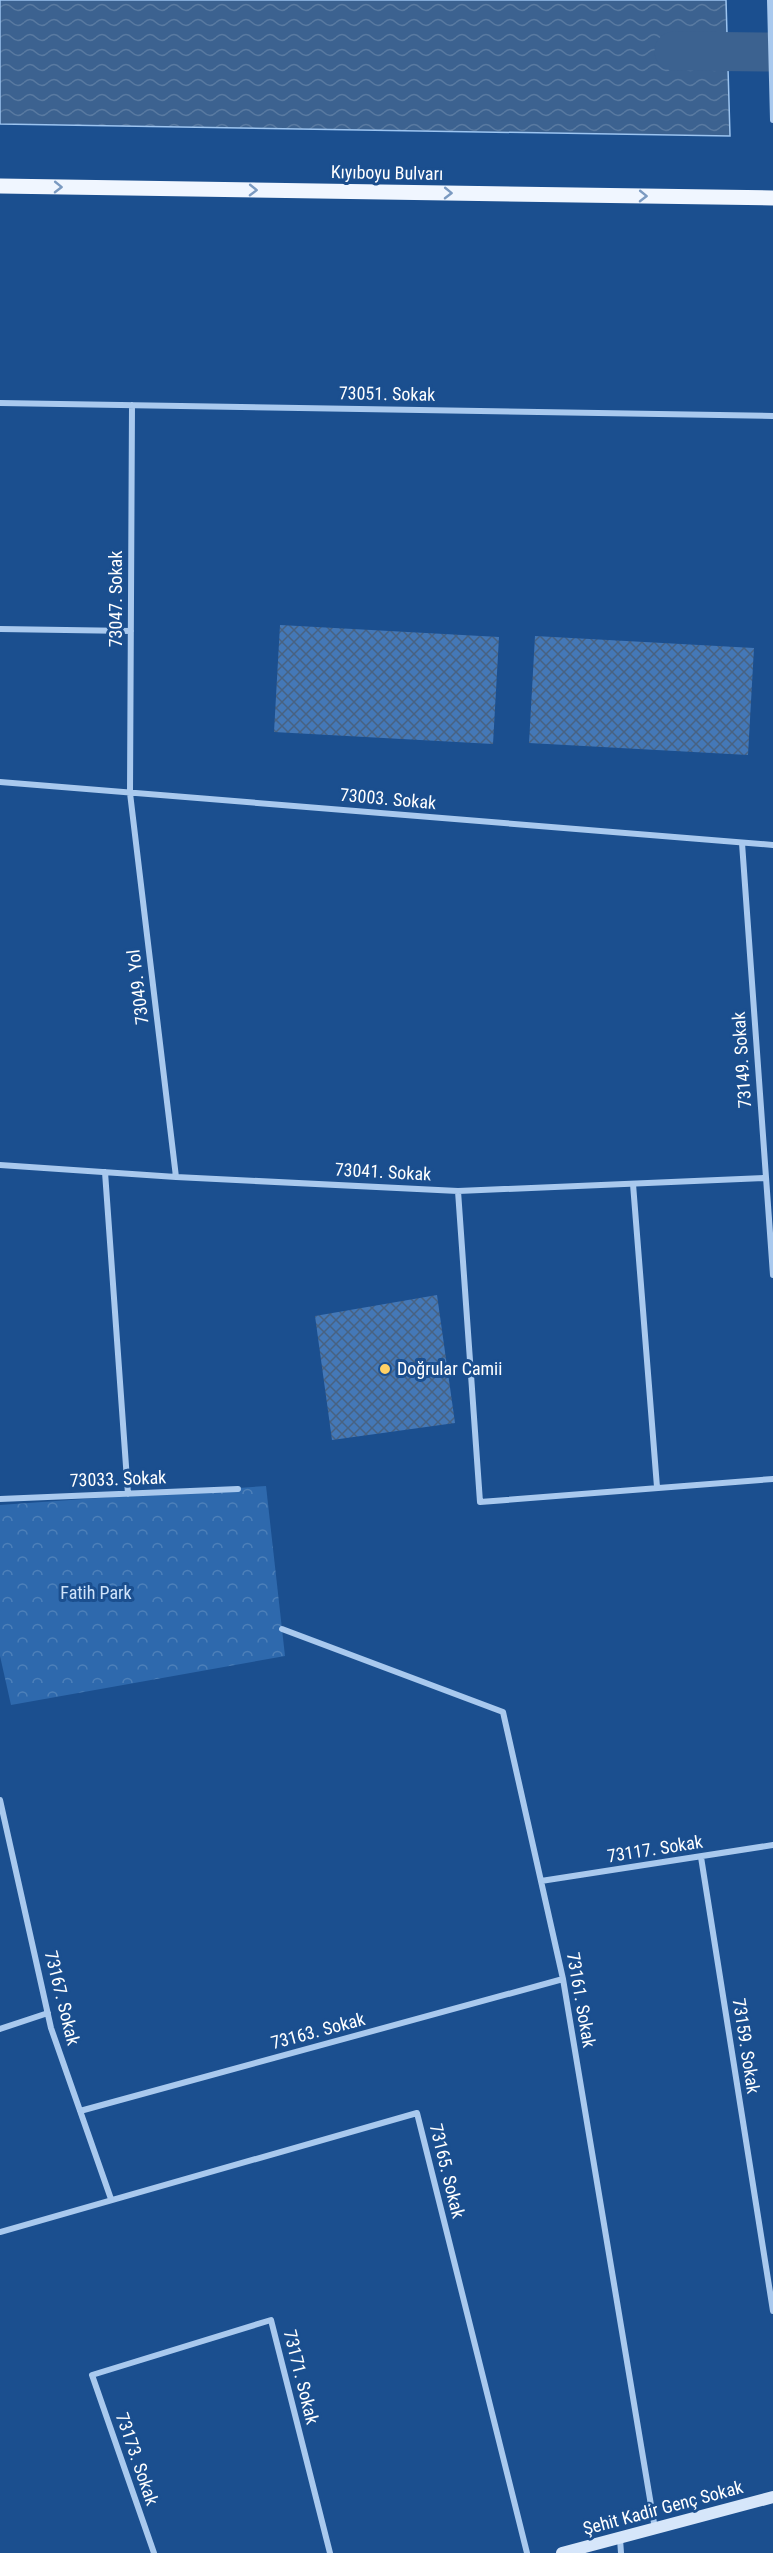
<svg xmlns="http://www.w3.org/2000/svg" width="773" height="2553" viewBox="0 0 773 2553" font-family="'Roboto Condensed',sans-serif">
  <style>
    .park { fill: url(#park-crowns) }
    .water { fill: url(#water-waves); stroke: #9cc4f0; stroke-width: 1.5 }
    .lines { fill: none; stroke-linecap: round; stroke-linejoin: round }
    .canal { stroke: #3c6290; stroke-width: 39 }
    .building { fill: url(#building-cross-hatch) }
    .minor { stroke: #a9c9ee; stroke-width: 6 }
    .secondary { stroke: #d6e6fa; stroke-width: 12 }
    .primary { stroke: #f0f6ff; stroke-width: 15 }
    .oneway { stroke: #7b9ac1 }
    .poi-dot { fill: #ffd166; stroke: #1b4f8f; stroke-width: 2 }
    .labels { text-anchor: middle; stroke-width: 6; stroke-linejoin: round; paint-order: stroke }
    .street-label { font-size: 18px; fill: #fff; stroke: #1b4f8f }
    .poi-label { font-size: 18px; fill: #fff; stroke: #1b4f8f; text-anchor: start }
    .park-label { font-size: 18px; fill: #cfe3fa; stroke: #1b4f8f }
  </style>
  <defs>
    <pattern id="park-crowns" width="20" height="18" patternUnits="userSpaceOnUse" patternTransform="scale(1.5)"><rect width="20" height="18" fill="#2e69ad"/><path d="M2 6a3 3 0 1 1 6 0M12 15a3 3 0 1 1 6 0" fill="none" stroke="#4d80b9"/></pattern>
    <pattern id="water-waves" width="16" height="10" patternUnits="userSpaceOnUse" patternTransform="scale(1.5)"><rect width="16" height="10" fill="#3c6290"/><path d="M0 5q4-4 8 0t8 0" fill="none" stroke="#597aa1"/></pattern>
    <pattern id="building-cross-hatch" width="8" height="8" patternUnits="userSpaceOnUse" patternTransform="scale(1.5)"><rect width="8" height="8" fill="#4478b7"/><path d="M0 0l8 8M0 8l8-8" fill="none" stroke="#486282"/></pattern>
  </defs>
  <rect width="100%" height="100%" fill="#1b4f8f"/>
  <path class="park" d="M266,1486L285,1656L11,1705L0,1656V1505Z"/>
  <path class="water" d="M0,0H726L730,136L0,124Z"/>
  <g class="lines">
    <path class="canal" d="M674,51L773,52"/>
  </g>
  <path class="building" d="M280,625L499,637L493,744L274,732Z
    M535,636L754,648L748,755L529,743Z
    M437,1295L455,1423L332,1440L315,1316Z"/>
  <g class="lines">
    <path class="minor" d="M770,0L773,120
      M0,403L773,416
      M132,405L130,793L176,1177
      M0,629L131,631
      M0,782L773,845
      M742,843L773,1275
      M0,1165L176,1177L458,1191L766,1178
      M105,1172L128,1494
      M633,1184L657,1487
      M458,1191L480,1502L773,1479
      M0,1499L238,1489
      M282,1629L503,1712L563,1979L655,2529
      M0,1800L51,2028L111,2199
      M701,1857L773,2311
      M541,1881L773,1845
      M0,2029L48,2013
      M80,2111L563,1979
      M0,2232L417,2113L527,2553
      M620,2539L621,2553
      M154,2553L92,2375L271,2320L330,2553"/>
    <path class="secondary" d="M562,2553L773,2497"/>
    <path class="primary" d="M0,186L773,198"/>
  </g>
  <defs><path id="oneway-chevron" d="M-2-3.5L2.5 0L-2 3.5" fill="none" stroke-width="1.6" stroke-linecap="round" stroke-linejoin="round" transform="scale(1.5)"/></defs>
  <g class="oneway">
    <use href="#oneway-chevron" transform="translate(58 187) rotate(1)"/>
    <use href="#oneway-chevron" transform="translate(253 190) rotate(1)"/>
    <use href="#oneway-chevron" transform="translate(448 193) rotate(1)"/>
    <use href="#oneway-chevron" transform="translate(643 196) rotate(1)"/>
  </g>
  <circle class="poi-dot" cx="385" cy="1369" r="6"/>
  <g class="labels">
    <g class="street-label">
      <text transform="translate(387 173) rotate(1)" y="6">Kıyıboyu Bulvarı</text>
      <text transform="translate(387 394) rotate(1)" y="6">73051. Sokak</text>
      <text transform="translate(116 599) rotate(-90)" y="6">73047. Sokak</text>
      <text transform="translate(388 799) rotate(5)" y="6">73003. Sokak</text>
      <text transform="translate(138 987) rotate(-97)" y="6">73049. Yol</text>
      <text transform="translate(742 1060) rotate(-94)" y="6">73149. Sokak</text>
      <text transform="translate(383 1172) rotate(3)" y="6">73041. Sokak</text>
      <text transform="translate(118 1479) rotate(-2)" y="6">73033. Sokak</text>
      <text transform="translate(655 1849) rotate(-9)" y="6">73117. Sokak</text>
      <text transform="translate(62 1998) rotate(76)" y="6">73167. Sokak</text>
      <text transform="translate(581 2000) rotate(80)" y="6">73161. Sokak</text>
      <text transform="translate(318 2031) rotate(-15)" y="6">73163. Sokak</text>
      <text transform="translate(746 2046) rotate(81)" y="6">73159. Sokak</text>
      <text transform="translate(447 2171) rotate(76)" y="6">73165. Sokak</text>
      <text transform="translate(301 2377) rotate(76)" y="6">73171. Sokak</text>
      <text transform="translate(137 2459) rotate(71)" y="6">73173. Sokak</text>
      <text transform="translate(663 2508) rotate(-15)" y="6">Şehit Kadir Genç Sokak</text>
    </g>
    <g class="poi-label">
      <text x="397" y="1375">Doğrular Camii</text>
    </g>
    <g class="park-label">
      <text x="96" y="1599">Fatih Park</text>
    </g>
  </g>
</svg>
